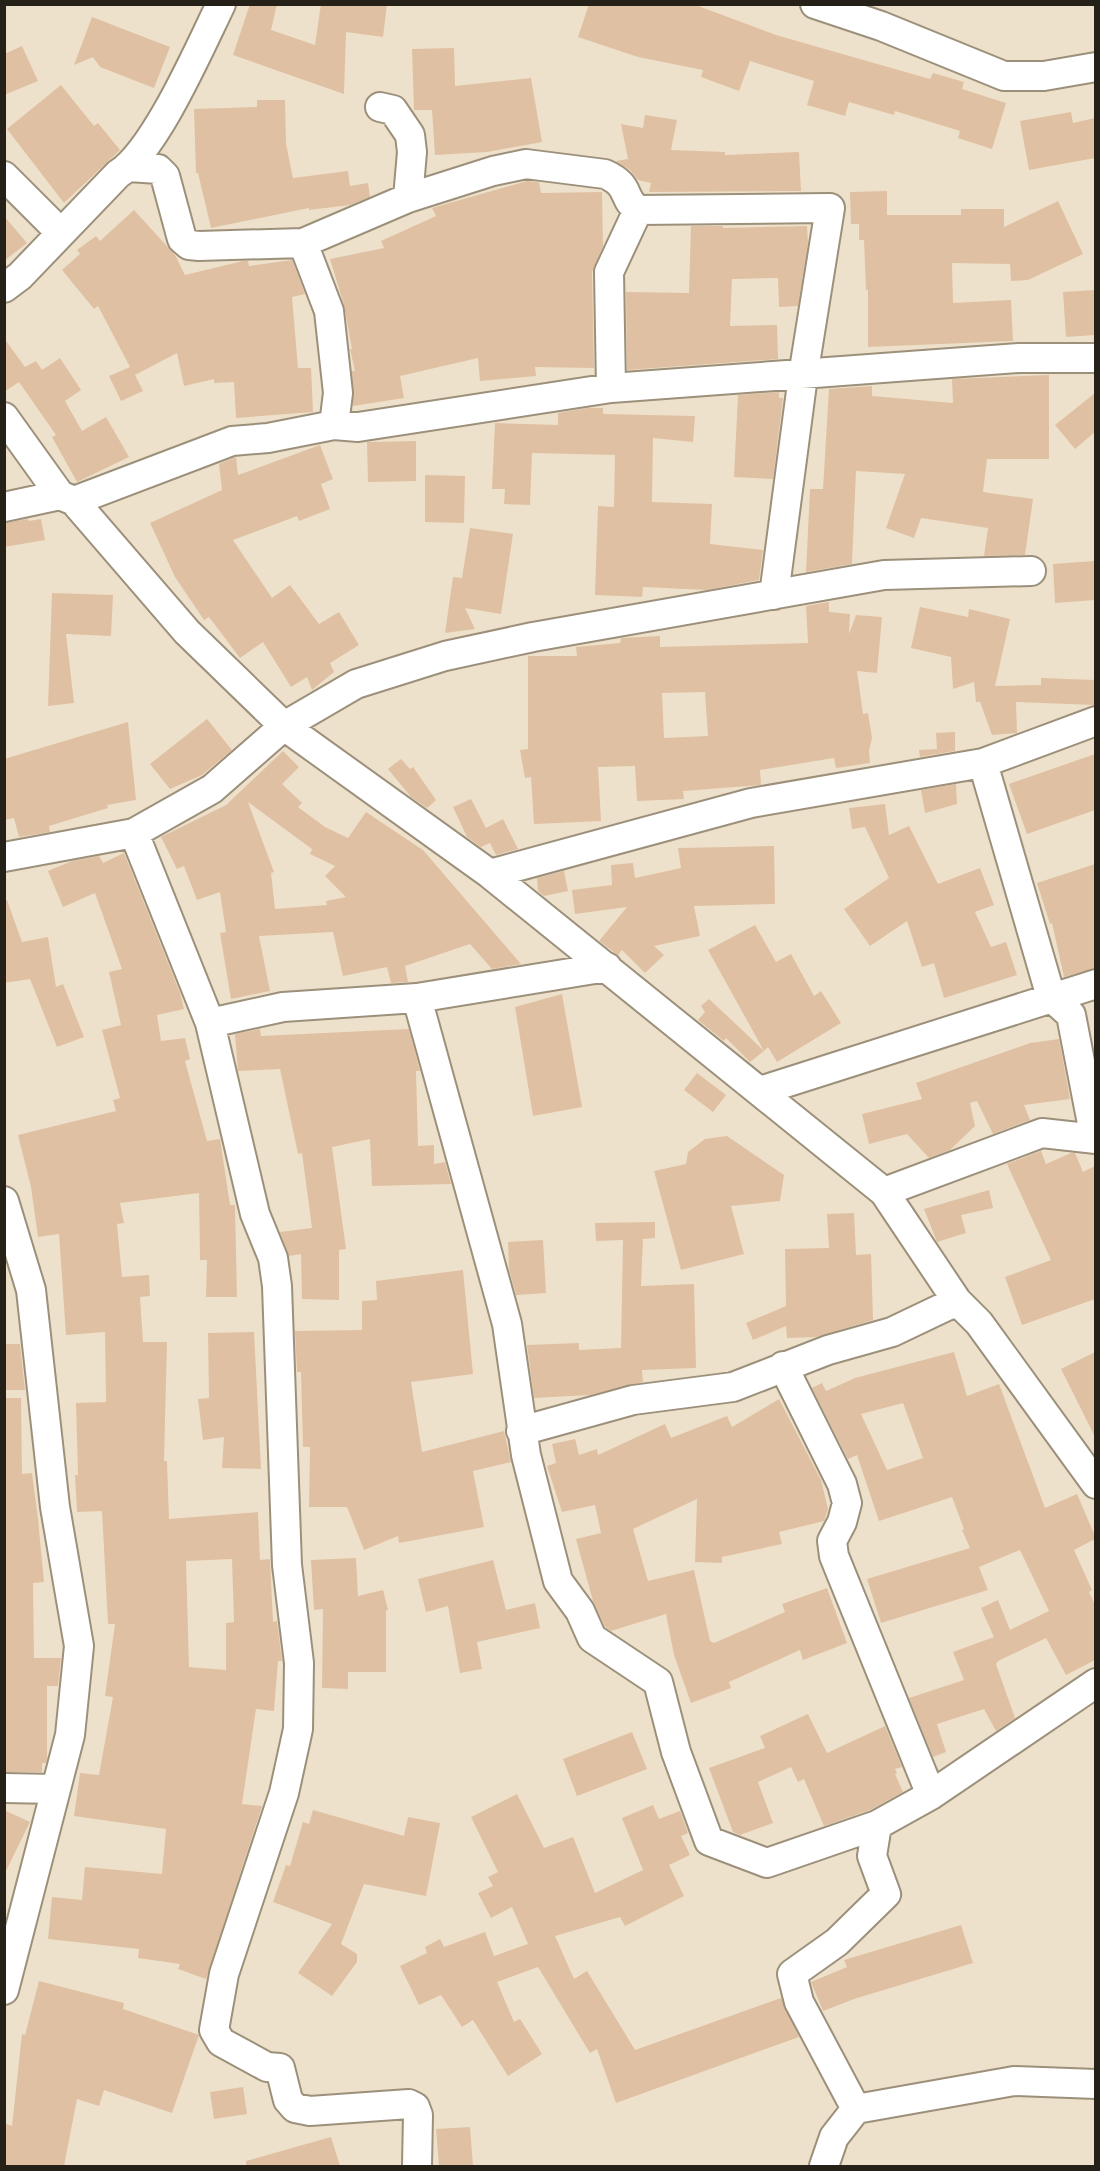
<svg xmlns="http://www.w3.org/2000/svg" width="1100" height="2171" viewBox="0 0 1100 2171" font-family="'Open Sans',sans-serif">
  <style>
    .building { fill: #e0c0a2; fill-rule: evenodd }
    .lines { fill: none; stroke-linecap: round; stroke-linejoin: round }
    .minor-casing { stroke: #9c907b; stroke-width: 32 }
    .minor { stroke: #fff; stroke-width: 28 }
  </style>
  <rect width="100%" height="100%" fill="#eee1cb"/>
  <path class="building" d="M250,4H277L271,30L315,45L321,4H387L383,37L346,32L344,94L233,55Z
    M589,4H693L776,35L930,79L933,73L964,82L962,89L1006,103L992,149L958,138L960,131L895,111L894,115L849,102L845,116L807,105L814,81L750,61L739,91L701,77L703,70L638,57L578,37Z
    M92,17L170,47L154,88L100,67L93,57L74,65Z
    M22,46L38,81L4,95V54Z
    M454,48L455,86L531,78L542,142L487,152L435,155L432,110H414L412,49Z
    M61,85L94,126L98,123L120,150L64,203L7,129Z
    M257,100H285L286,144L293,178L348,171L350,186L368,183L370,197L350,205L309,210V208L211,228L198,173H196L194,109L257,107Z
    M1071,112L1073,123L1095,118V158L1029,170L1020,121Z
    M645,115L677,120L671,150L725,152V155L799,152L801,191L649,192L651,183L638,180L630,170L616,161L628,159L621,124L643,128Z
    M527,181L539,182L541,193L602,192L603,246L592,272L594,368L535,367L536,376L480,381L478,358L400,376L404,398L353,406L352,371H355L350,349H352L344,305L330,259L384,248L381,241L436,216L432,208Z
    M887,191V215H961V209H1004V227L1058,201L1083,254L1028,280L1011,281L1010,264L952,263L953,303L1011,300L1013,341L868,347V290H866L864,240H859V224H851L850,192Z
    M134,210L175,255L185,275L243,261H248L249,266L292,260L305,294L292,297L298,368H311L313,412L236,418L234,382L214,383V379L184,386L177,353L135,375L143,391L121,401L109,376L130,367L98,306L94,309L62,270L80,254L77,250L96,236L100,241Z
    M4,216L27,243L4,261Z
    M691,226H723V228L807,226L808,243L798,306L779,307L778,278L732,279L730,326L777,325L778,359L627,370L626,292L689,293Z
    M1095,290V335L1066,337L1063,292Z
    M4,338L25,367L36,361L42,370L60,358L81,390L65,401L82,431L106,417L129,457L77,482L52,437L56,435L19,382L4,392Z
    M1049,375V459H987L983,492L1033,499L1025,555L984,556L988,528L921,518L914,538L886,528L905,474L856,471L852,564L806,572L810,489H823L829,389L872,386V396L953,403L952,379Z
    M779,392V398H783L773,479L734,477L738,395Z
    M1095,393V432L1075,449L1055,425Z
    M588,408H603V414L695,416L693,442L653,438L652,502L712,504L710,544L763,550L759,580L707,590L643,587L642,597L595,595L598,506L614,507L615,455L532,453L530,505L504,504L505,489H492L495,423L558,425V413Z
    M416,441V481L368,482L367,442Z
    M320,445L333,479L321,484L330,509L299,521L297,516L233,540L272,598L290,585L319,624L339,612L359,645L330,663L334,672L312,690L307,677L291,687L263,642L240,658L209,617L204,620L175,577L150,523L222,490L219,464L236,457L238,475Z
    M425,475L465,476L464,523L425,522Z
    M28,519L29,521L41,519L45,540L4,547V523Z
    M470,528L513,534L501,614L465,608L475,629L445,633L453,577L462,578Z
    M1095,561V600L1055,603L1053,564Z
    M52,593L113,595L111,636L66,634L74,703L48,706Z
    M829,602V612L850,614L849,634L856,615L882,617L877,673L857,671L863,714L868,713L872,738L869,751L870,763L836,768L834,758L760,770L761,785L683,791L684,799L637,801L635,766L598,767L601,821L534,824L531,777L525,778L520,750L528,749V656H577L576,647L620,643L621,638L660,636V647L808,643L806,606ZM705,692L708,736L664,738L662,693Z
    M920,607L968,617L969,609L1010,619L995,686L1041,685V678L1095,680V705L1016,702L1017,733L992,735L980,702H976L974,682L953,689L951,657L911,648Z
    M207,719L232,750L202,775L170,789L150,764Z
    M128,722L136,800L107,805L108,808L49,826L50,832L19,837L14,818L4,820V759Z
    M955,732V751L920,757L919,750L937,749L936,733Z
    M283,751L299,767L282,784L302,803L298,807L325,827L348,838L366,812L423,850L521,964L492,969L470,944L405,966L408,982L391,983L387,967L343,976L333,932L259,936L270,991L231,999L220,933L226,932L220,892L197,900L184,866L177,869L161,837L226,805ZM248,802L312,849L310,854L335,866L325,876L346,897L326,901L327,905L275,909L271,873L274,872Z
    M1095,754V810L1027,834L1009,784Z
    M401,759L410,769L413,767L436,800L427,808L411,797L388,769Z
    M956,784L957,804L925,813L921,790Z
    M471,799L486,828L503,819L518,849L496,855L490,843L481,847L467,837L453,807Z
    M885,804L889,835L909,826L938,884L980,868L994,905L975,912L991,947L1006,942L1017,975L944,998L934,963L922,967L907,921L870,946L844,909L889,878L865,827L852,829L849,808Z
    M774,846L775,904L694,906L700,936L654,946L664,955L645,973L622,950L618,955L599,941L627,907L575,914L572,890L612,885L611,865L633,863L635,878L681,868L678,848Z
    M124,853L180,993L184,1009L157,1015L161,1041L185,1038L190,1059L185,1061L207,1141L220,1139L230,1205H235L237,1297H206L207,1260H200L199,1193L120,1203L124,1223L117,1224L122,1277L149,1275L150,1296L140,1297L143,1342H167L164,1461H167L169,1519L258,1512L260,1560L270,1559L273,1622L277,1621L282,1661H278L274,1711L256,1709L242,1804L262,1806L206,1979L178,1969L180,1964L138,1958L139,1949L48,1939L52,1897L82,1900L85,1867L162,1874L166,1829L74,1816L80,1773L99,1775L113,1697L105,1696L115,1624H108L102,1511L77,1512L75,1475H78L76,1403L106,1402L105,1332L66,1335L59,1234L38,1237L31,1187L18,1135L116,1111L113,1100L120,1098L102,1030L121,1025L109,972L122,969L95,893L63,907L48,871L72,861L99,856L103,863ZM232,1559L234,1622L226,1623V1670L189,1667L186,1561Z
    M1095,864V968L1064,977L1052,923L1050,924L1037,883Z
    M564,871L568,891L544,896L538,891L537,878Z
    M7,900L22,942L48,937L56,987L63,984L84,1037L57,1047L30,979L4,983V901Z
    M755,925L776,962L791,954L814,996L821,991L841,1023L777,1062L768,1047L764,1051L708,950Z
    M562,994L582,1107L533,1116L515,1007Z
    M709,999L738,1026L764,1051L750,1062L726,1038L724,1041L698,1020L705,1012L701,1006Z
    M260,1029L261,1036L409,1029L420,1071H416L418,1146L434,1145V1164L445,1162L451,1184L372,1186L370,1139L332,1147L346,1249L339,1250V1300L302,1299L301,1254L289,1256L280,1232L312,1228L302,1153L298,1154L280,1069L238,1071L235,1034Z
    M1059,1039L1070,1099L1024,1105L1030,1120L993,1134L977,1101L970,1103L975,1126L950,1150L929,1158L907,1134L869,1144L862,1114L922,1099L916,1083L1030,1043Z
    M697,1073L726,1095L713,1112L684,1090Z
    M727,1136L784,1175L780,1201L731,1206L744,1254L681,1270L654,1171L686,1164L688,1152L705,1139Z
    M1041,1151L1046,1164L1071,1153H1075L1083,1172L1095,1166V1299L1022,1325L1005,1277L1051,1260L1007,1164Z
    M989,1190L993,1208L961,1215L966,1233L937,1242L924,1209Z
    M854,1213L856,1255L871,1254L873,1320L816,1337L787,1338L786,1326L753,1340L746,1323L786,1306L785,1249L829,1248L827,1214Z
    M655,1222V1238L643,1239L641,1286L694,1284L696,1368L642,1370L643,1382L590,1395L534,1398L527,1345L579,1343V1350L621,1348L623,1240L596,1241L595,1223Z
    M543,1240L546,1293L516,1295L509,1269L508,1242Z
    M463,1270L473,1374L411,1382L422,1452L504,1431L511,1462L473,1471L484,1527L399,1543L398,1536L364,1550L347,1507H309L310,1447H303L301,1372H297L295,1331L362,1330V1301L377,1300L376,1281Z
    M254,1332L261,1469L222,1468L224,1437L203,1440L198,1399L209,1398L208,1333Z
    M4,1344H20L25,1390H4Z
    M954,1352L967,1396L999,1384L1045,1508L1077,1494L1095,1536V1539L1074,1550L1092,1590L1089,1592L1095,1605V1660L1066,1675L1046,1638L998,1661L996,1664L1015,1718L996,1731L984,1709L937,1724L946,1752L933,1757L909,1698L964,1680L953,1652L994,1637L981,1608L998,1600L1010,1630L1049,1611L1020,1550L979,1567L988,1590L881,1623L867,1579L970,1548L962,1530L964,1529L952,1497L879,1521L857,1455L848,1459L812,1388L822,1383L826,1391L855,1378ZM903,1403L923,1458L887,1470L861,1414Z
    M1095,1352V1437L1061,1369Z
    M4,1398H21L22,1474L32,1473L38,1519L44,1582L33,1583L34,1658H61L58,1686H47V1760L46,1763H42V1772H4Z
    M779,1399L821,1480L828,1509L824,1521L779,1532L782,1544L722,1557V1563L695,1562L697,1499L633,1529L648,1581L694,1570L710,1641L714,1643L785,1612L782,1604L827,1588L847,1643L803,1660L800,1650L729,1682L731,1688L691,1703L674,1655L666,1614L611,1631L605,1627L593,1601L576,1539L601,1533L595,1505L562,1512L547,1466L556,1463L552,1444L575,1439L579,1455L597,1449L598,1455L665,1424L671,1438L727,1416L732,1427Z
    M356,1558L358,1596L383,1590L388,1610H386V1672H348V1689L322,1688L323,1609L314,1610L311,1560Z
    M493,1560L506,1610L535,1603L540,1628L477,1642L482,1669L460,1673L448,1606L426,1612L418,1579Z
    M808,1714L827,1753L885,1726L902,1767L895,1769L897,1773L895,1774L903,1792L870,1810L824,1826L804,1779L798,1782L791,1767L758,1782L773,1823L740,1835L733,1832L709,1768L765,1748L760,1736Z
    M632,1732L647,1769L577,1796L563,1759Z
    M517,1794L544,1848L573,1837L595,1893L643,1870L622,1818L653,1805L659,1819L680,1811L688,1833L681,1836L690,1855L669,1865L684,1896L625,1926L620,1917L555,1936L574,1979L587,1971L635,2050L781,1998L799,2037L616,2103L597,2049L590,2053L538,1967L497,1982L514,2022L520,2019L542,2054L508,2076L473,2020L462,2027L441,1995L419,2005L400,1966L427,1953L425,1947L440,1939L444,1947L485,1932L494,1956L528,1944L512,1907L491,1918L478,1893L493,1886L488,1877L498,1872L471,1817Z
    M4,1810L30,1822L4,1875Z
    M313,1810L404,1836L408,1817L440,1823L426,1896L364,1884L341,1944L357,1954V1962L332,1996L298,1973L332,1924L273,1902L286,1865L290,1866L303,1822L309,1824Z
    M961,1925L973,1963L854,1999L823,2011L811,1982L847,1967L844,1960Z
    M39,1981L124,2003L123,2009L199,2035L172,2113L104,2090L99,2106L77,2099L64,2166H4V2123L12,2126L22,2034L25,2035Z
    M243,2087L247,2114L214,2119L210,2092Z
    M470,2127L473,2166H439L436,2129Z
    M331,2137L340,2166H246V2161Z"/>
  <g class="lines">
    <g class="minor-casing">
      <path id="minor" d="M815,4L881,26L1004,76H1044L1096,67
        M380,107L393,110L410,135L412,152L408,198
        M129,167L158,169L165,176L182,239L189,245L199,246L303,243L408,198L493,171L526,164L605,174C632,186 621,198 638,210L830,208L803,376L774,595
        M4,176L61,233
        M303,243L329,311L338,393L334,425
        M4,288L20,276L118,174C155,151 200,47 221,4
        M611,388L609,272L638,210
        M4,417L60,495L74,501L187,632L284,726L490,874L884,1192L957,1301L979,1323L1096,1484
        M74,501L232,441L268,438L334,425L358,427L611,388L1019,358H1096
        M4,507L60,495
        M983,763L1051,997L1071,1015L1095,1139
        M134,833L210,1023L255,1214L273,1258L277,1286L287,1565L299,1663L298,1729L284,1793L224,1974L214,2030L221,2042L267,2067L280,2068L288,2100L295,2108L310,2111L409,2104L415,2107L418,2115L417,2166
        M4,857L134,833L212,789L284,726L356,684L445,656L533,637L884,575L1031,571
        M490,874L751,803L983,763L1096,721
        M417,998L507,1324L526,1455L558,1581L580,1611L592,1638L658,1682L676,1752L709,1841L767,1863L877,1825L931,1795L1096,1683
        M210,1023L283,1007L417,998L607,967
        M760,1091L1096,984
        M884,1192L1042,1133L1096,1139
        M4,1201L31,1290L55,1507L79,1646L70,1735L4,1990
        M783,1366L842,1484L847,1503L842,1522L832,1541L834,1556L931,1795
        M521,1431L633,1400L733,1387L828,1350L892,1332L957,1301
        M4,1788L56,1789
        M877,1825L872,1856L886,1894L837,1942L792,1974L799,2002L856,2109L1014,2081L1096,2084
        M824,2166L834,2137L856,2109"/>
    </g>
    <use href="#minor" class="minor"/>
  </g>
  <rect width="1100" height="2171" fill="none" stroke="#252018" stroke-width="12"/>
</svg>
